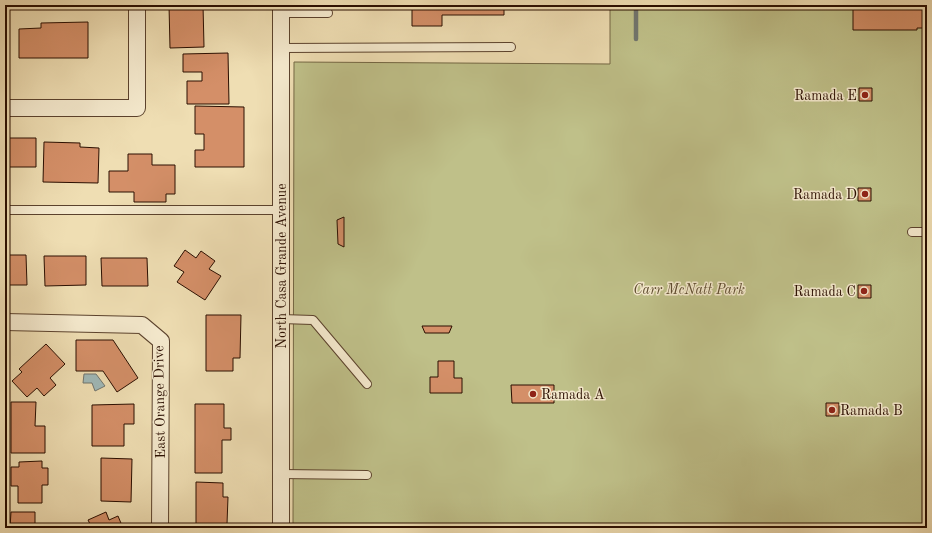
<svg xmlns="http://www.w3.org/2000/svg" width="932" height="533" viewBox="0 0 932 533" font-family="'Old Standard TT',serif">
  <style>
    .green { fill: #bfc089; stroke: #746744 }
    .water { fill: #a0b9b8; stroke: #71756e }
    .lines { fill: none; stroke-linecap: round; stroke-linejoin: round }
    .stream { stroke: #71756e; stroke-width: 4.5 }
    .building { fill: #d48f68; stroke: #2a0e00 }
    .lane-casing { stroke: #5b422d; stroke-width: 10 }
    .street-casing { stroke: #5b422d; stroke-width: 18 }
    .lane { stroke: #f5eace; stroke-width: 8 }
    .street { stroke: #f5eace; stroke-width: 16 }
    .poi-dot { fill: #8f2418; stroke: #f5eace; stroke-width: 1.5 }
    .labels { text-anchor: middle; stroke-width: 3; stroke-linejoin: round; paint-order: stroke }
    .poi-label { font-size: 14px; fill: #2a0e00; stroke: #f5eace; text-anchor: end }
    .street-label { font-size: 14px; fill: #2a0e00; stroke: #f5eace }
    .park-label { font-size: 14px; font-style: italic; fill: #5e4c30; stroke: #f5eace }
  </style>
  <rect width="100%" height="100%" fill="#efdeb3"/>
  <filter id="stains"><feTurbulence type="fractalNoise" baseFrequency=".005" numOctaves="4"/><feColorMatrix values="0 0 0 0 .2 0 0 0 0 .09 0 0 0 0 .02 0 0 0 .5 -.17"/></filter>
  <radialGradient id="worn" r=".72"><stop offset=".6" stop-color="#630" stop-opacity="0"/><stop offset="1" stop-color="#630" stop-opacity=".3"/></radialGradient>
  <path class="green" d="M610,5H927V528H293L294,62L610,64Z"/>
  <path class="water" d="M84,374H96L105,386L95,391L92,383H83Z"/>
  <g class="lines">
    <path class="stream" d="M636,5V39"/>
  </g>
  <path class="building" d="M169,5H203L204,47L170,48Z
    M412,5H504V15H442V26H412Z
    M853,5H927L925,28H917V30H853Z
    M88,22V58H19V29L41,28V23Z
    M228,53L229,104H187V81H202V72H183V54Z
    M859,88H872V101H859Z
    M195,106L244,107V167H195V150H204V134H195Z
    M5,138H36V167H5Z
    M44,142L80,143V147L99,148L98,183L43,182Z
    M128,154H152V165H175V194H166V202H134V192H109V171H128Z
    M858,188H871V201H858Z
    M344,217V247L338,244L337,220Z
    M185,250L196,258L201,251L215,261L209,269L221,276L205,300L177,282L184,272L174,266Z
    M5,255H26L27,285H5Z
    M44,256H86V285L45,286Z
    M101,258H147L148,286H102Z
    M858,285H871V298H858Z
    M206,315H241L240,358H233V371H206Z
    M422,326H452L449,333H425Z
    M76,340H113L138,378L117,392L103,371H76Z
    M46,344L65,364L50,378L56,385L44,396L37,388L27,397L12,381L22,372L19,369Z
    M438,361H454V378H462V393H430V377H438Z
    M511,385H554V403H512Z
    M11,402H36L35,426H45V453H11Z
    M826,403H839V416H826Z
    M134,404V424H124V446H92V405Z
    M195,404H224V428H231V440H222V473H195Z
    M101,458L132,459L131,502L101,501Z
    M42,461V468H48V485H42V503H18V486H11V467H19V462Z
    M196,482L223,483V497H228L227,524H196Z
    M11,512H35V528H10Z
    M106,512L109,520L118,516L123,528H87L91,526L88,520Z"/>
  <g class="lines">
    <g class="lane-casing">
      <path id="lane" d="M281,13H328
        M281,48L511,47
        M5,210H281
        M912,232H927
        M281,319L313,320L367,384
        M281,474L367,475"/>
    </g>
    <g class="street-casing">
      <path id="street" d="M5,108H137V5
        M5,322L142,325L161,341L160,528
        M281,528V5"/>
    </g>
    <use href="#lane" class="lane"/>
    <use href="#street" class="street"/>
  </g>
  <g class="poi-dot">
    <circle cx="865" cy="95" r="4"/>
    <circle cx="865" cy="194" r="4"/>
    <circle cx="864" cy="291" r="4"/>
    <circle cx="533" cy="394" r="4"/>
    <circle cx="832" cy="410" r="4"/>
  </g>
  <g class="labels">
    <g class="poi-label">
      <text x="857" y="100">Ramada E</text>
      <text x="857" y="199">Ramada D</text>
      <text x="856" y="296">Ramada C</text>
      <text x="541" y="399" text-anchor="start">Ramada A</text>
      <text x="840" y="415" text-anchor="start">Ramada B</text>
    </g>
    <g class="street-label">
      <text transform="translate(281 266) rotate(-90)" y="5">North Casa Grande Avenue</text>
      <text transform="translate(159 402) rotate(-91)" y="5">East Orange Drive</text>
    </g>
    <g class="park-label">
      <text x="689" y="294">Carr McNatt Park</text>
    </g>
  </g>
  <rect width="932" height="533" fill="none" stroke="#efdeb3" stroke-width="20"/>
  <rect x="6" y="6" width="920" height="521" fill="none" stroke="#2a0e00" stroke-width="2"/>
  <rect x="10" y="10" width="912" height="513" fill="none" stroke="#2a0e00"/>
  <rect width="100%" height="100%" filter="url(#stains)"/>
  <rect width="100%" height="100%" fill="url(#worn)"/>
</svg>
